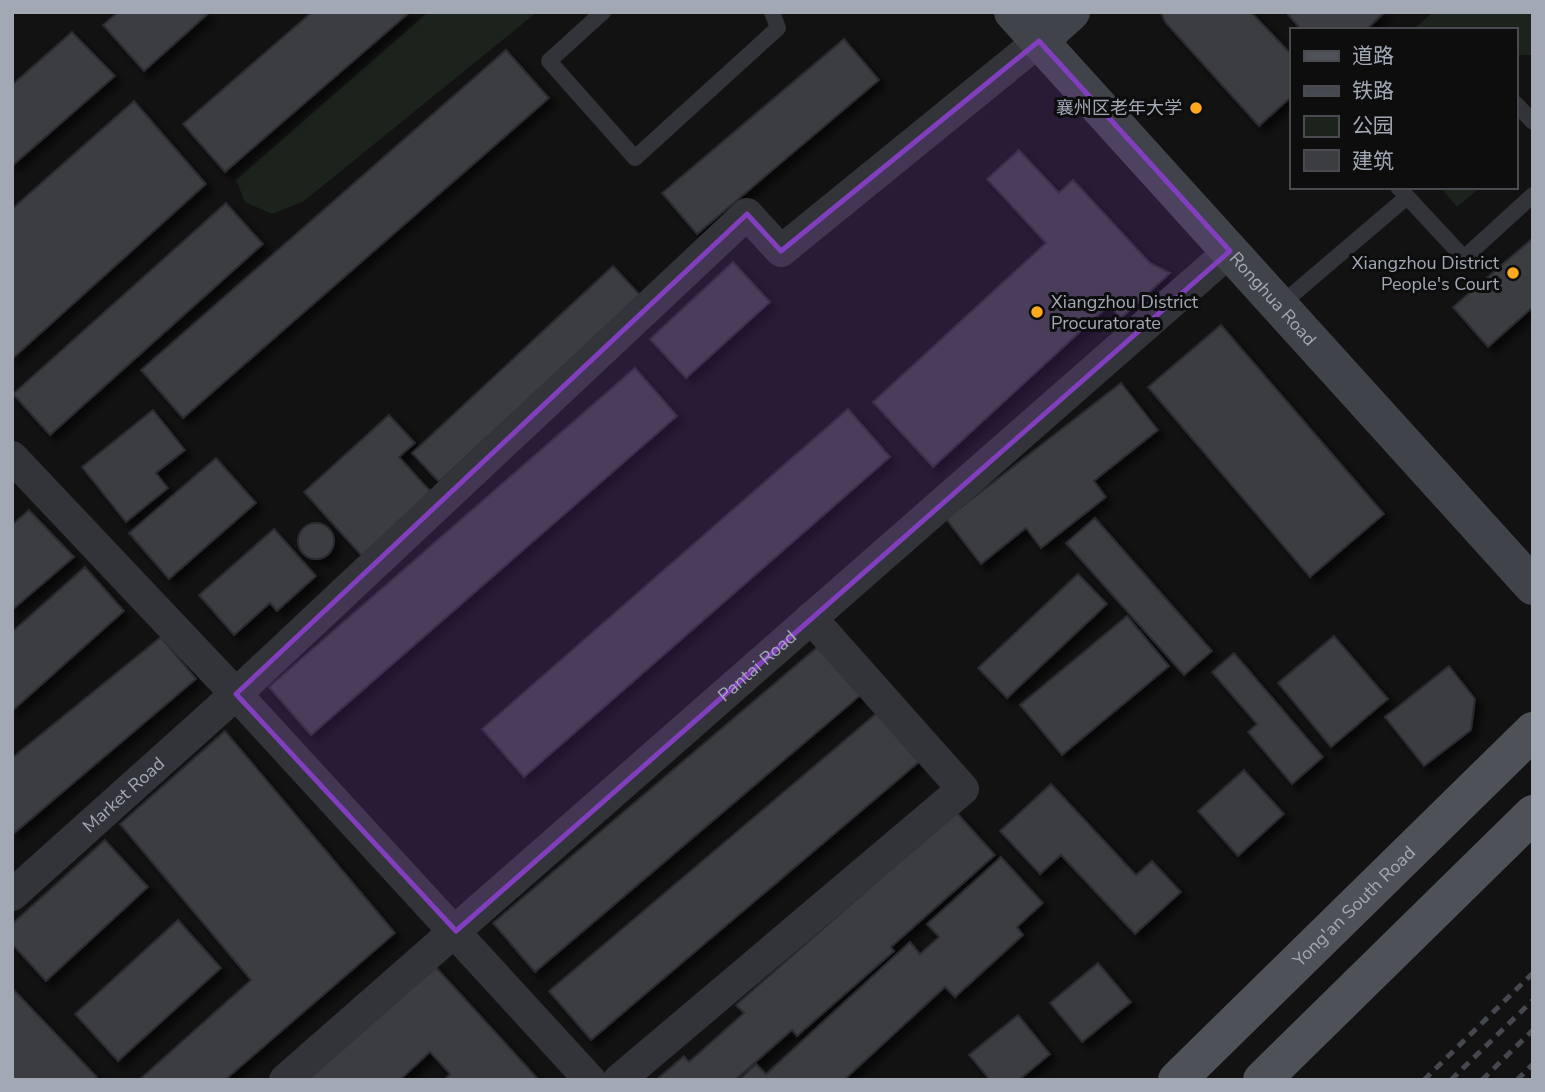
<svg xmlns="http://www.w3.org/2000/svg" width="1545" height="1092" viewBox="0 0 1545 1092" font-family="'Nunito Sans','Noto Sans SC',sans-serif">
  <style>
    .green { fill: #1b231c }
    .building { fill: #3b3d41; stroke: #2b2c30; stroke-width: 2; filter: url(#shadow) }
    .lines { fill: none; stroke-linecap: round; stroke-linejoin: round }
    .lane { stroke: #323439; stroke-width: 16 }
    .street { stroke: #323439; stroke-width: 32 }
    .secondary { stroke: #404349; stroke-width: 38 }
    .primary { stroke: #4e5158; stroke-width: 38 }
    .rail { stroke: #45484e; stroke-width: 5; stroke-dasharray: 9 7; stroke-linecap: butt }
    .marked { fill: #813fbe; fill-opacity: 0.2; stroke: #813fbe; stroke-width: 5; stroke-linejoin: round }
    .poi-dot { fill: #ffa81e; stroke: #0d0d0e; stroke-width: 2.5 }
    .labels { text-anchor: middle; stroke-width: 6; stroke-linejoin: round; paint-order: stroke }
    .poi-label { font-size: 18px; fill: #a2a9b5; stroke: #0d0d0e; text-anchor: end }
    .street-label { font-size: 18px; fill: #a2a9b5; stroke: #0d0d0e }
  </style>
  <defs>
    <filter id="shadow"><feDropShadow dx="6" dy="6" stdDeviation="3.5" flood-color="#0009"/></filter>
  </defs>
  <rect width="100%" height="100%" fill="#121213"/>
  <path class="green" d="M428,12H537L304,201L272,214L245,202L236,180Z
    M1433,12H1533V55H1515V30H1413Z
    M1440,187H1481L1457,207Z"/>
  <path class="building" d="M118,12H210L144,71L103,25Z
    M312,12H410L225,172L183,124Z
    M1161,12H1251L1291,54V97L1259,126L1165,22Z
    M1286,12H1385L1366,30H1301Z
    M72,32L115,76L12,166V85Z
    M844,39L879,80L697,234L662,193Z
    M506,50L549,98L183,418L141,370Z
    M134,101L206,184L12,359V209Z
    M1019,150L1059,193L1073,180L1150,263L1170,273L1121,318L1109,305L933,467L873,402L1046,243L987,179Z
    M226,203L263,244L50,435L13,394Z
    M1533,238V307L1488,347L1453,307Z
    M733,262L770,302L686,378L650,339Z
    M613,266L640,295L439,482L412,453Z
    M1221,325L1384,514L1310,577L1148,387Z
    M635,368L677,416L311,735L269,687Z
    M1121,383L1158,430L1094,481L1106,497L1041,548L1026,528L981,564L946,519Z
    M848,409L890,457L524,777L482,729Z
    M153,410L185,450L156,473L168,488L126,522L82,467Z
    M389,415L415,443L399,457L432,493L362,556L304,492Z
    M216,458L256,503L169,579L129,533Z
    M29,510L74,557L12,610V525Z
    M1095,518L1212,651L1184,675L1066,543Z
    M298 541a18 18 0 1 1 36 0a18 18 0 1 1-36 0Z
    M274,529L316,576L277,611L270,603L234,635L199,595Z
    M85,567L124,611L12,711V632Z
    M1078,574L1107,604L1007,698L978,668Z
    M1127,616L1169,666L1062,755L1020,705Z
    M1334,636L1388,699L1331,747L1278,683Z
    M161,637L196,679L12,835V758Z
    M821,644L863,693L535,972L493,923Z
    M1234,653L1323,757L1292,784L1248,732L1257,724L1212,672Z
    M1449,666L1475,699L1471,730L1424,766L1385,717Z
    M877,713L919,762L591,1040L549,991Z
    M225,731L395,933L225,1080H139L251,980L120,824Z
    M1244,770L1284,814L1238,856L1198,811Z
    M1051,784L1136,875L1152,861L1181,892L1135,934L1061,855L1040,874L1000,831Z
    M956,812L995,855L891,947L894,951L797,1036L792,1030L735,1080H656L684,1056L689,1062L744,1013L736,1005Z
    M105,840L148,887L46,981L12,944V924Z
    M1001,857L1043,903L1017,927L1023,935L955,997L945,987L844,1080H739L756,1064L766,1074L910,942L920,954L939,937L927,924Z
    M178,920L221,968L118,1061L75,1014Z
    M1098,963L1131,1002L1082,1042L1050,1003Z
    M433,964L539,1080H444L450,1074L430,1052L400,1080H306Z
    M12,988L97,1077L94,1080H12Z
    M1018,1015L1050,1054L1019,1080H990L969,1055Z"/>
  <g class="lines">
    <path class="lane" d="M603,12L549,61L635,158L778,28L772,12
      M1515,103L1533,122
      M1398,187L1464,258L1533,195
      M1279,306L1407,197"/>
    <g class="street">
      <path d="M12,457L236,694L747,214L781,251L1039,41"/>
      <path id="s1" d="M12,895L236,694L590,1080"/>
      <path id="s2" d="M285,1080L1230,251"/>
      <path d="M619,1080L963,789L811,618"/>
    </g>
    <g class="secondary">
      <path id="s3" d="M1013,12L1533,586"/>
      <path d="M1039,41L1071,12"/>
    </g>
    <g class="primary">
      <path id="s4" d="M1177,1080L1533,731"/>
      <path d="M1262,1080L1533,814"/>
    </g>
    <path class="rail" d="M1424,1080L1533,973
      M1451,1080L1533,1000
      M1482,1080L1533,1030
      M1517,1080L1533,1064"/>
  </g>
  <path class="marked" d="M1039,41L1230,251L456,931L236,694L747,214L781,251Z"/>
  <g class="poi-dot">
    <circle cx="1196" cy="108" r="7"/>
    <circle cx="1513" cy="273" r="7"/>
    <circle cx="1037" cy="312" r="7"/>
  </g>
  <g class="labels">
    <g class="poi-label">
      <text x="1182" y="114">襄州区老年大学</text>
      <text x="1499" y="269">Xiangzhou District<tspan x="1499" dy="21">People's Court</tspan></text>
      <text x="1051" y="308" text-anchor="start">Xiangzhou District<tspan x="1051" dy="21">Procuratorate</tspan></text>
    </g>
    <g class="street-label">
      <text dy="6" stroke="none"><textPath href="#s3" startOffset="387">Ronghua Road</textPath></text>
      <text dy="6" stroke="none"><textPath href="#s2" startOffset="628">Pantai Road</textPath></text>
      <text dy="6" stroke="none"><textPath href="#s1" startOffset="150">Market Road</textPath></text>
      <text dy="6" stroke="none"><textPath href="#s4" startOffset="248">Yong'an South Road</textPath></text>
    </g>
  </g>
  <rect width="1545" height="1092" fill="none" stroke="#a2a9b5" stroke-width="28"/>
  <rect x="1290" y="28" width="228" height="161" fill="#0d0d0e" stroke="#494b51" stroke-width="2"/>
  <rect x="1304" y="51" width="35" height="10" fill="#4e5158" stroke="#494b51" stroke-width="2"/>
  <text x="1352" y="63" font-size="21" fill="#a2a9b5">道路</text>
  <rect x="1304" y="86" width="35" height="10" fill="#45484e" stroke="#494b51" stroke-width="2"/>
  <text x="1352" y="98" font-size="21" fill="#a2a9b5">铁路</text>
  <rect x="1304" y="116" width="35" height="21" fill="#1b231c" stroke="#494b51" stroke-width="2"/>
  <text x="1352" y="133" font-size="21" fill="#a2a9b5">公园</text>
  <rect x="1304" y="150" width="35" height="21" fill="#3b3d41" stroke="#494b51" stroke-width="2"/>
  <text x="1352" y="168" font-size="21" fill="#a2a9b5">建筑</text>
</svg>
